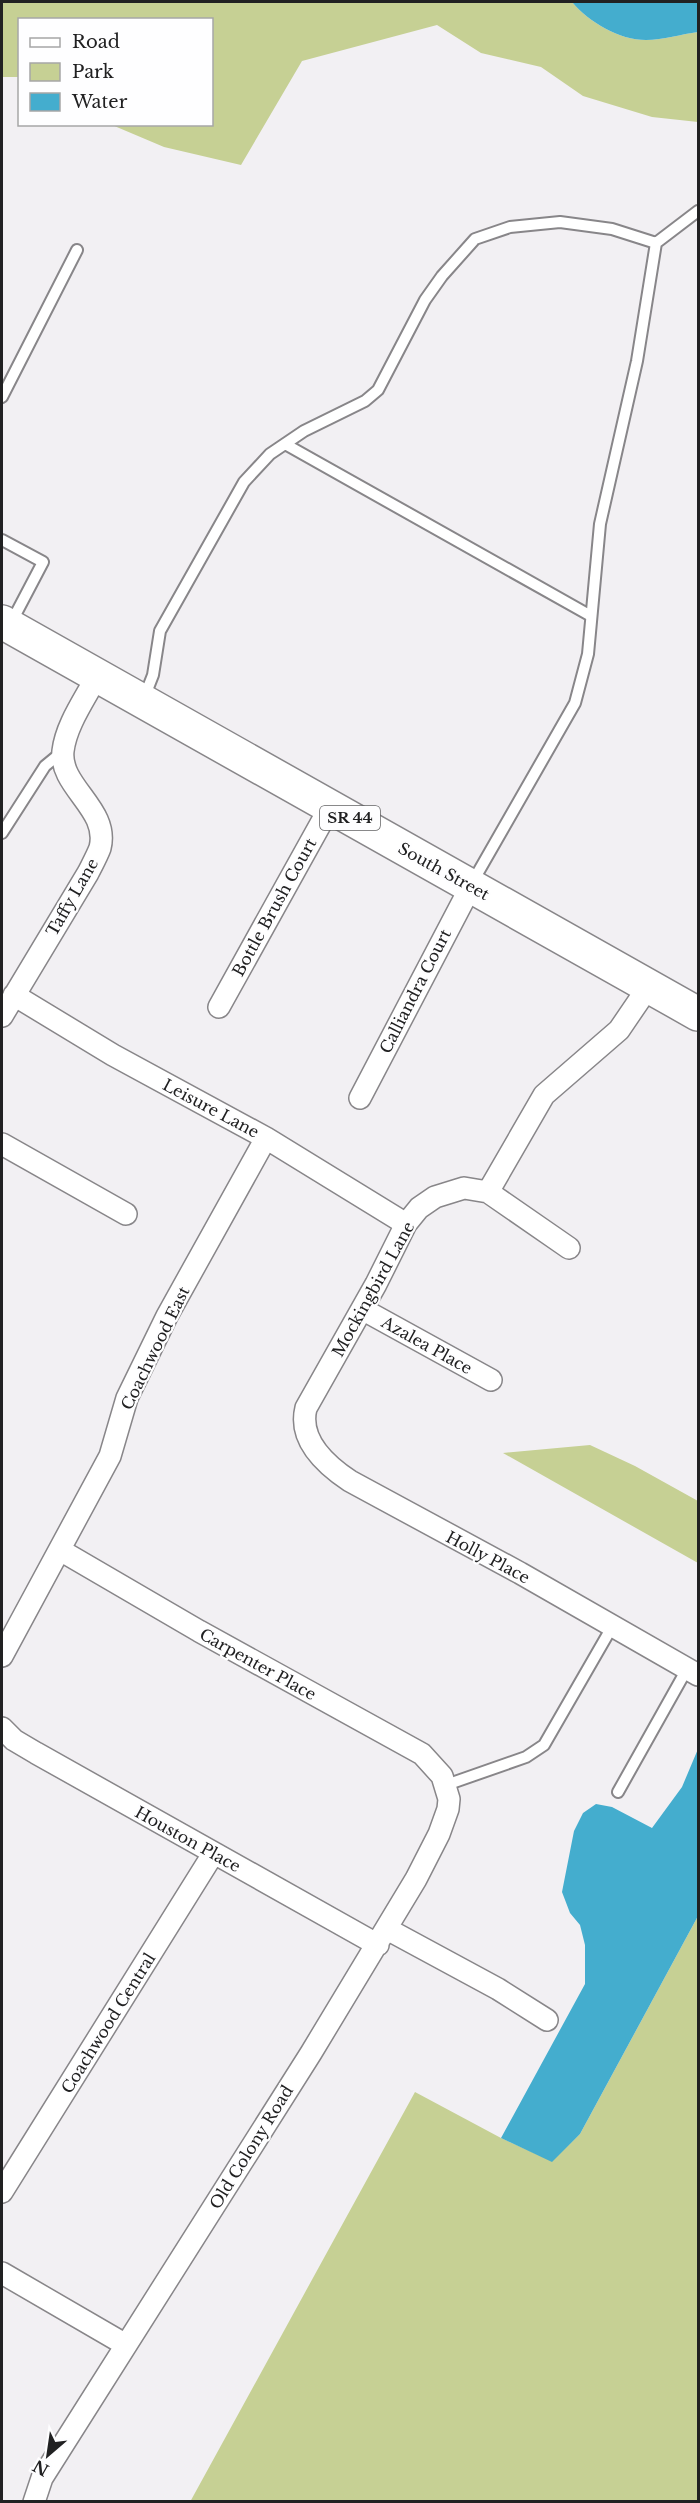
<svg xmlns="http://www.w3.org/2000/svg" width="700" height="2503" viewBox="0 0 700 2503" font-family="'Libre Baskerville',serif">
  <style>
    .green { fill: #c6d094 }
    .water { fill: #44adce }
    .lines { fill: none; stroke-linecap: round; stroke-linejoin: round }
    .lane-casing { stroke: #888689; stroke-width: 14 }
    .street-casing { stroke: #888689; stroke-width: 24 }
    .primary-casing { stroke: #888689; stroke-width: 36 }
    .lane { stroke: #fff; stroke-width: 10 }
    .street { stroke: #fff; stroke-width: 21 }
    .primary { stroke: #fff; stroke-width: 33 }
    .labels { text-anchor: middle; stroke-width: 4.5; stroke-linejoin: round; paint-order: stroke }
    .shield { fill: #fefeff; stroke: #636364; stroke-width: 1.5 }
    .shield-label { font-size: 15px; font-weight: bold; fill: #212122 }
    .street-label { font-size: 16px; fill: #212122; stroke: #fefeff }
  </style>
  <rect width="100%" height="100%" fill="#f2f0f3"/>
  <path class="green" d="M2,2H572C589,22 619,40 646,40C663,40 682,34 698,32V122L652,117L583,96L541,67L481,53L437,25L302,61L241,165L164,147L112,125L212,124V20H20L19,77H2Z
    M590,1445L635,1466L698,1501V1563L503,1453Z
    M698,1916V2501L190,2502L415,2092L501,2138L552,2161L580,2134Z"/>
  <path class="water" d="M572,2H698V32C682,34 663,40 646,40C619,40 589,22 572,2Z
    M698,1749V1916L580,2134L552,2162L501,2138L585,1984V1945L580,1925L570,1913L562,1892L574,1831L583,1813L596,1804L612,1807L652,1828L682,1787Z"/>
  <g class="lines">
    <g class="lane-casing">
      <path id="lane" d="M2,397L77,250
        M285,444L591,616
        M2,540L43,562L11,623
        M144,698L153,675L160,631L244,482L270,454L304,431L365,401L378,390L425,300L442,276L475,239L510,227L560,222L612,229L656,243
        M2,833L45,766L62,752
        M472,883L575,703L588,654L600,524L637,361L656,243L698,211
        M446,1785L526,1757L544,1745L612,1627
        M618,1792L687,1669"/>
    </g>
    <g class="street-casing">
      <path id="street" d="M14,995L113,1055L266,1138L406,1224
        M219,1007L330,807
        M2,1016L88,873C92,865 97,856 100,848C110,809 59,787 63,751C66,725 85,699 97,676
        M360,1098L471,886
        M2,1144L126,1214
        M488,1192L544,1095L619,1030L649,986
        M569,1248L488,1192L464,1188L435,1197L419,1208L406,1224L376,1284L306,1408C298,1440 326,1465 350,1481L520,1573L698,1675
        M362,1309L491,1380
        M2,1656L110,1456L127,1398L167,1316L266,1138
        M2,1728L14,1740L36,1753L378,1945
        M387,1929L498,1989L547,2020
        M2,2192L213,1854
        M2,2273L126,2345
        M34,2502L42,2478L311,2053L416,1879L439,1834L448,1809L449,1799L442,1776L422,1754L199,1631L60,1550"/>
    </g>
    <g class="primary-casing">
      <path id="primary" d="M2,622L698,1014"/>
    </g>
    <use href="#lane" class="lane"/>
    <use href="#street" class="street"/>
    <use href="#primary" class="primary"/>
  </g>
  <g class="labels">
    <rect class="shield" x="320" y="806" width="60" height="24" rx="4.5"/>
    <g class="shield-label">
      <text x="350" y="823">SR 44</text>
    </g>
    <g class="street-label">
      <text transform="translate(444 871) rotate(29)" y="6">South Street</text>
      <text transform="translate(72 897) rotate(-60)" y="6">Taffy Lane</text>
      <text transform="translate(274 907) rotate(-61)" y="6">Bottle Brush Court</text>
      <text transform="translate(415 991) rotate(-63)" y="6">Calliandra Court</text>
      <text transform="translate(211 1108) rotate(28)" y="6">Leisure Lane</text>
      <text transform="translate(373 1289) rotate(-61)" y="6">Mockingbird Lane</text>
      <text transform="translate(427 1345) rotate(29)" y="6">Azalea Place</text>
      <text transform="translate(155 1348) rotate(-64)" y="6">Coachwood East</text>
      <text transform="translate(488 1557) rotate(28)" y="6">Holly Place</text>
      <text transform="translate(258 1664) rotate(29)" y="6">Carpenter Place</text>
      <text transform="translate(188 1839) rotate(29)" y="6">Houston Place</text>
      <text transform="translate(108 2023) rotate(-58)" y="6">Coachwood Central</text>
      <text transform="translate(251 2147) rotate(-58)" y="6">Old Colony Road</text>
    </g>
  </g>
  <rect width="700" height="2503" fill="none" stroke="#212122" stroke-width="6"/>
  <rect x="18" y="18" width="195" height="108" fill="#fefeff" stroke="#a6a6a7" stroke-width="1.5"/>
  <rect x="30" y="38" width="30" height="9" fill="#ffffff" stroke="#a6a6a7" stroke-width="1.5"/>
  <text x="72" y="48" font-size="18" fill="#212122">Road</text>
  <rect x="30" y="63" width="30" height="18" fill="#c6d094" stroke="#a6a6a7" stroke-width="1.5"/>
  <text x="72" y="78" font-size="18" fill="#212122">Park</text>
  <rect x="30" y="93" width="30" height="18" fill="#44adce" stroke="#a6a6a7" stroke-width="1.5"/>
  <text x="72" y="108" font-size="18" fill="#212122">Water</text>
  <g transform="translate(48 2455) rotate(209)" stroke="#fefeff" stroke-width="4.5" paint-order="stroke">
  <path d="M0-4.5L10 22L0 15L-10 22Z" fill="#212122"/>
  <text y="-9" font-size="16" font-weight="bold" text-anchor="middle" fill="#212122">N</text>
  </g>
</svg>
